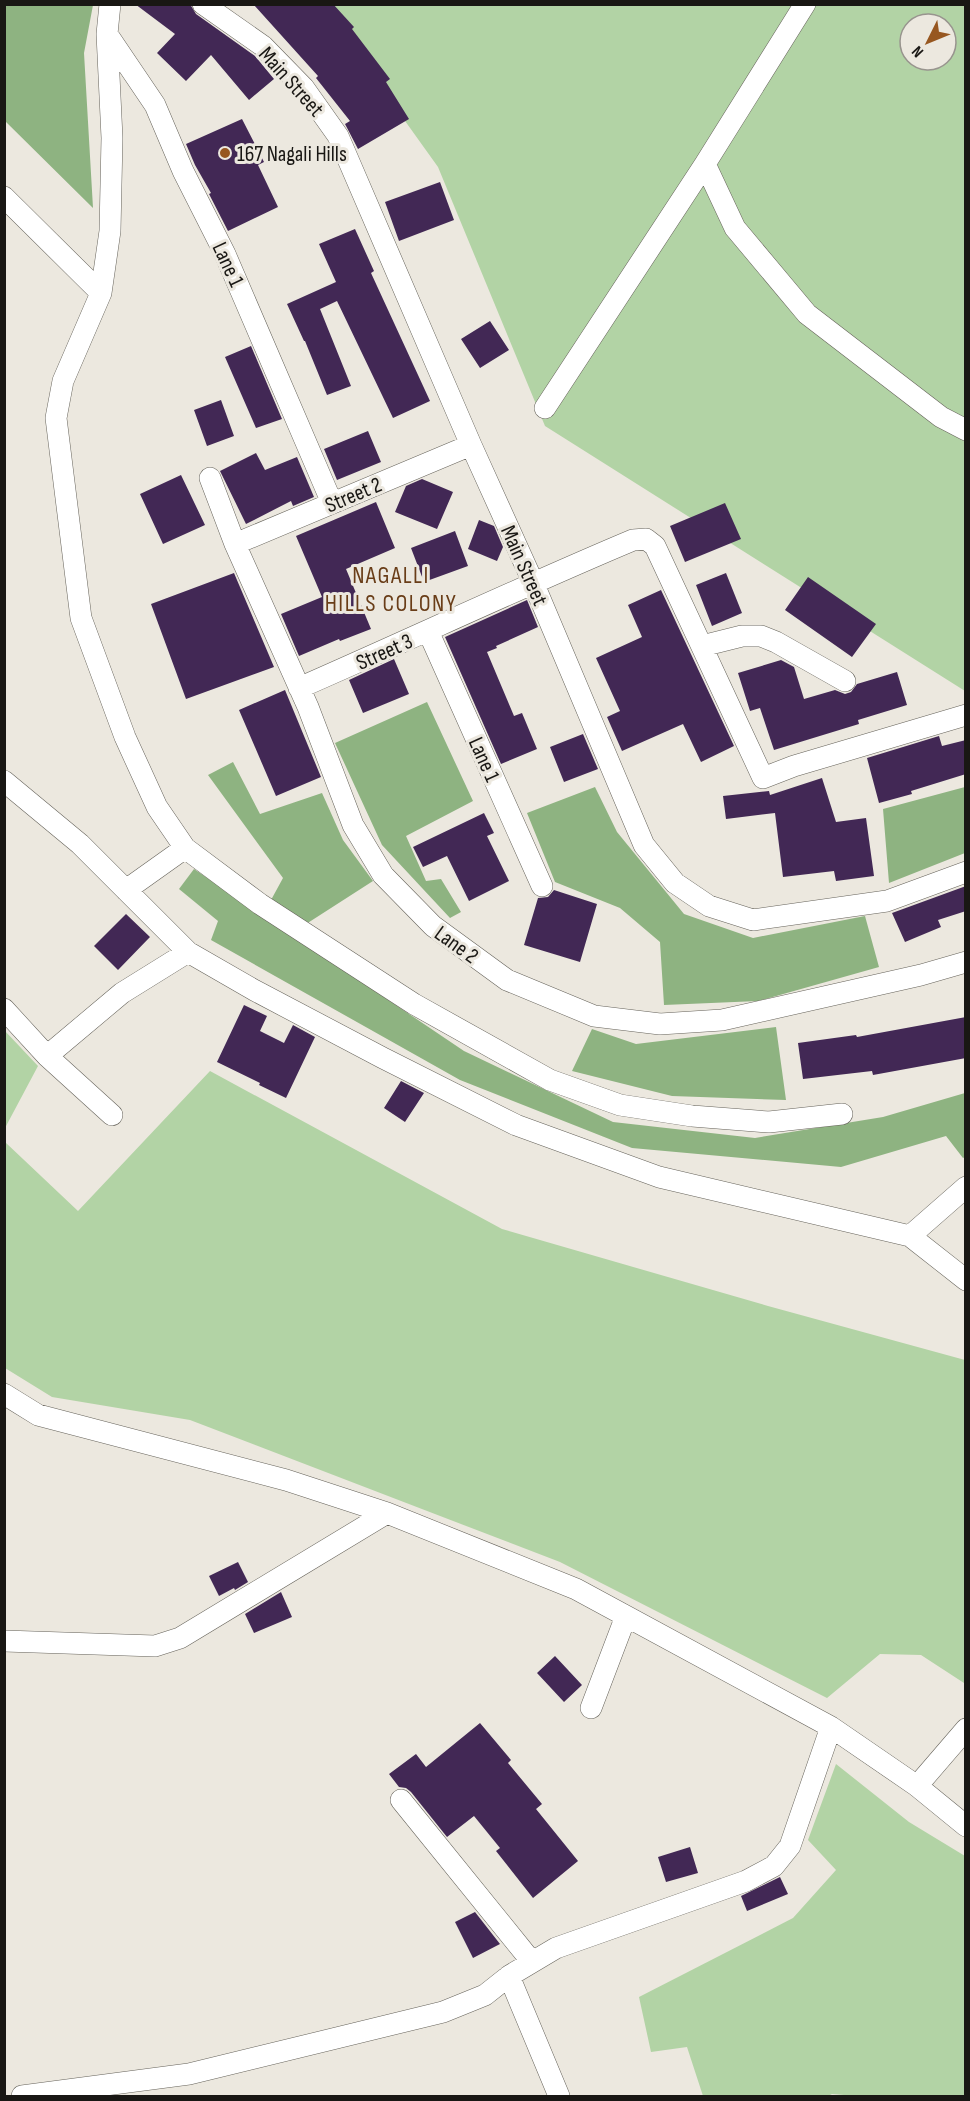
<svg xmlns="http://www.w3.org/2000/svg" width="970" height="2101" viewBox="0 0 970 2101" font-family="'Sofia Sans Condensed',sans-serif">
  <style>
    .green { fill: #b2d3a5; fill-rule: evenodd }
    .forest { fill: #8eb381 }
    .building { fill: #422855 }
    .lines { fill: none; stroke-linecap: round; stroke-linejoin: round }
    .minor-casing { stroke: #66635b; stroke-width: 22 }
    .minor { stroke: #fff; stroke-width: 21 }
    .poi-dot { fill: #975720; stroke: #ece8df; stroke-width: 2 }
    .labels { text-anchor: middle; stroke-width: 6; stroke-linejoin: round; paint-order: stroke }
    .street-label { font-size: 22px; fill: #191714; stroke: #ece8df }
    .poi-label { font-size: 22px; fill: #191714; stroke: #ece8df; text-anchor: start }
    .neighbourhood-label { font-size: 24px; letter-spacing: 1.5px; fill: #693d18; stroke: #ece8df }
  </style>
  <rect width="100%" height="100%" fill="#ece8df"/>
  <path class="green" d="M322,5H965V691L545,426L438,167ZM910,24H946V60H910Z
    M5,1031L38,1066L5,1128Z
    M210,1071L502,1229L768,1306L965,1360L964,1683L921,1655L880,1654L827,1698L560,1562L190,1420L52,1397L5,1368V1142L78,1211Z
    M836,1764L909,1822L965,1856V2096H856L832,2094L828,2096H703L687,2047L651,2052L639,1997L793,1918L836,1870L808,1840Z"/>
  <path class="forest" d="M4,5H93L84,53L93,208L5,121Z
    M427,702L473,801L406,836L426,881L441,879L461,912L450,918L382,845L335,743Z
    M233,762L260,814L322,793L343,840L373,881L303,926L271,900L283,878L208,775Z
    M595,787L617,832L684,914L753,938L865,916L879,967L758,1001L664,1005L660,942L620,908L555,882L527,813Z
    M965,787V853L889,883L883,809Z
    M194,869L464,1051L613,1122L755,1138L883,1117L965,1093V1157L963,1158L946,1136L841,1167L632,1148L460,1080L211,940L218,921L179,889Z
    M776,1027L786,1100L672,1096L572,1071L592,1029L636,1044Z"/>
  <path class="building" d="M135,4H190L196,14L255,56L274,79L249,100L211,55L186,81L157,53L175,34Z
    M253,4H333L354,27L352,29L390,79L386,82L409,119L358,149L345,124L350,121L316,78L318,76Z
    M242,119L264,162L258,165L278,207L228,231L209,194L211,193L195,165L186,144Z
    M440,182L454,220L399,241L385,202Z
    M355,229L374,271L371,273L430,401L393,418L337,301L320,309L351,386L327,395L305,341H304L287,304L336,282L319,244Z
    M490,321L509,350L480,368L461,339Z
    M251,346L282,419L256,428L225,357Z
    M221,400L234,436L207,446L194,410Z
    M368,431L381,462L337,480L324,449Z
    M256,453L265,470L297,457L314,497L293,506L291,501L246,524L220,471Z
    M181,475L205,525L163,544L140,494Z
    M422,479L453,492L437,529L395,512L406,486Z
    M376,502L395,548L346,569L371,629L340,641L339,639L299,656L281,614L322,597L296,536Z
    M725,503L741,539L685,562L670,526Z
    M479,520L494,526L503,547L497,561L468,549Z
    M455,531L468,566L424,582L411,548Z
    M234,573L274,667L186,699L151,604Z
    M726,573L742,613L712,626L696,585Z
    M808,577L876,624L852,657L785,610Z
    M661,590L734,746L701,762L683,724L622,751L607,717L620,711L596,658L642,637L628,605Z
    M527,600L538,627L496,646L497,648L487,652L514,716L522,713L537,749L501,764L445,637Z
    M394,659L409,694L363,713L349,680Z
    M781,660L794,667L804,699L835,690L845,694L851,692L857,684L897,672L907,705L858,720L859,724L774,750L760,708L750,711L738,673Z
    M285,690L321,777L276,796L239,710Z
    M583,734L598,769L564,782L550,747Z
    M939,736L942,746L966,740V774L911,791L912,794L879,803L867,758Z
    M822,778L836,822L866,818L874,876L836,881L834,871L783,877L775,813L726,819L723,796L769,791L770,795Z
    M484,813L494,833L487,836L509,881L469,901L447,856L423,867L413,847Z
    M966,886V911L938,920L941,927L905,942L892,913Z
    M554,890L597,904L580,962L524,945L538,898L548,897Z
    M126,914L150,937L118,970L94,946Z
    M244,1005L267,1016L260,1031L284,1043L293,1025L315,1037L286,1098L259,1085L260,1083L217,1062Z
    M966,1017V1058L873,1075L872,1071L803,1079L798,1043L856,1035L857,1037Z
    M401,1081L424,1093L405,1122L384,1108Z
    M238,1562L248,1582L235,1590L234,1588L219,1596L209,1576Z
    M281,1592L292,1617L254,1633L245,1614Z
    M555,1656L582,1685L564,1702L537,1673Z
    M480,1723L511,1760L508,1763L542,1804L536,1809L578,1861L533,1898L496,1851L500,1848L474,1816L447,1837L411,1792L406,1788L399,1787L389,1774L416,1754L426,1767Z
    M690,1847L698,1873L666,1882L658,1857Z
    M780,1877L788,1894L747,1911L741,1896Z
    M475,1912L500,1944L473,1958L455,1922Z"/>
  <g class="lines">
    <g class="minor-casing">
      <path id="minor" d="M110,4L107,34L112,138L110,231L101,293L63,381L56,418L81,618L125,737L157,807L185,848L260,904L414,1004L550,1080L620,1105L692,1116L769,1122L842,1114
        M203,4L263,46L304,88L338,136L471,445L533,582L644,845L675,883L709,906L753,920L887,901L966,872
        M107,34L155,105L183,171L225,254L332,503
        M705,164L735,228L807,314L941,417L966,430
        M4,197L101,293
        M545,408L705,164L805,4
        M210,478L235,544L308,707L353,825L383,875L433,926L507,980L594,1016L660,1024L722,1020L921,975L966,962
        M235,544L471,445
        M428,631L542,886
        M702,646L742,636H761L776,642L845,681
        M299,688C411,639 521,587 633,540L646,539L655,546L763,778L794,766L966,715
        M4,781L80,844L188,952L254,990L383,1058L516,1125L659,1177L910,1236L966,1280
        M126,890L185,848
        M4,1009L47,1056L122,993L188,952
        M47,1056L112,1115
        M910,1236L966,1187
        M4,1394L38,1415L286,1480L387,1513L576,1589L831,1727L917,1786L966,1826
        M4,1641L155,1646L180,1638L387,1513
        M591,1708L626,1616
        M917,1786L966,1729
        M401,1800L532,1962
        M509,1976L559,2096
        M22,2096L189,2074L443,2012L485,1995L509,1976L556,1948L746,1881L774,1866L790,1846L831,1727"/>
    </g>
    <use href="#minor" class="minor"/>
  </g>
  <circle class="poi-dot" cx="225" cy="153" r="6"/>
  <g class="labels">
    <g class="street-label">
      <text transform="translate(292 81) rotate(48)" y="8">Main Street</text>
      <text transform="translate(229 264) rotate(65)" y="8">Lane 1</text>
      <text transform="translate(353 494) rotate(-23)" y="8">Street 2</text>
      <text transform="translate(525 565) rotate(66)" y="8">Main Street</text>
      <text transform="translate(384 651) rotate(-24)" y="8">Street 3</text>
      <text transform="translate(485 759) rotate(66)" y="8">Lane 1</text>
      <text transform="translate(457 944) rotate(36)" y="8">Lane 2</text>
    </g>
    <g class="poi-label">
      <text x="237" y="161">167 Nagali Hills</text>
    </g>
    <g class="neighbourhood-label">
      <text x="391" y="583">NAGALLI<tspan x="391" dy="28">HILLS COLONY</tspan></text>
    </g>
  </g>
  <rect width="970" height="2101" fill="none" stroke="#191714" stroke-width="12"/>
  <g transform="translate(928 42) rotate(227)"><circle r="28" fill="#ece8df" stroke="#98948e" stroke-width="1.5"/>
  <path d="M0-4.5L10 22L0 15L-10 22Z" fill="#975720"/>
  <text y="-9" font-size="16" font-weight="bold" text-anchor="middle" fill="#191714">N</text>
  </g>
</svg>
